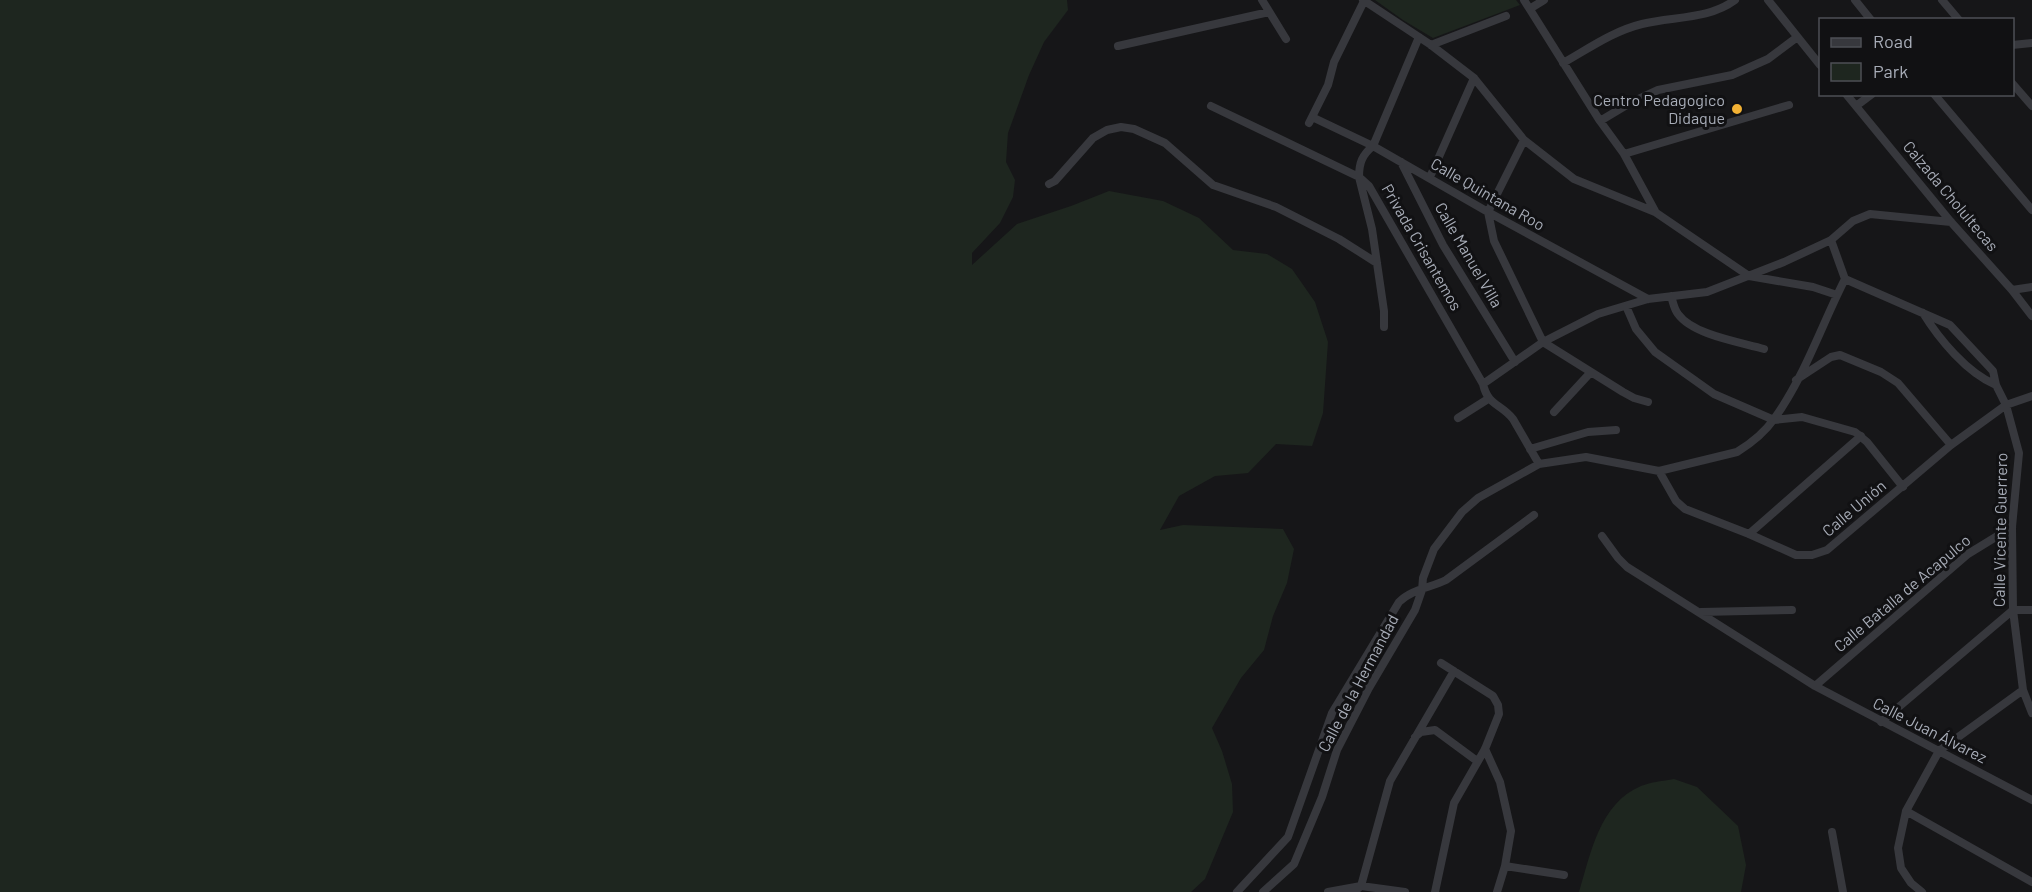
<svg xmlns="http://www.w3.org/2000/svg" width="2032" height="892" viewBox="0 0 2032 892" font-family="Barlow,sans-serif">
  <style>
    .green { fill: #1e261f }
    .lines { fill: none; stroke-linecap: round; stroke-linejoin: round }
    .minor { stroke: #37383d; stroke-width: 8 }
    .poi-dot { fill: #f2b134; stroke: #111113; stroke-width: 2 }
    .labels { text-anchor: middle; stroke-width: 6; stroke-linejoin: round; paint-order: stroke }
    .poi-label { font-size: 16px; fill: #a8adb8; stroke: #111113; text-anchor: end }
    .street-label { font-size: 16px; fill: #a8adb8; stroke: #111113 }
  </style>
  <rect width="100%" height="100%" fill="#161618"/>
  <path class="green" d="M0,0H1067L1068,10L1044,42L1029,75L1008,133L1006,162L1015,180L1013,197L1000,223L972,253V265L1017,224L1071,206L1109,191L1163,201L1199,218L1233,250L1267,254L1292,269L1315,302L1328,342L1323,413L1312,446L1276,444L1248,473L1215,476L1179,496L1160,530L1183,525L1283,529L1294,549L1287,583L1273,616L1264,650L1241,678L1212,728L1222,751L1232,784L1233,812L1205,879L1191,892H0Z
    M1375,0H1516L1520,5L1433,38L1403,20Z
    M1674,779L1697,787L1738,826L1746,865L1741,892H1579C1591,853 1599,804 1641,786C1651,782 1663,781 1674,779Z"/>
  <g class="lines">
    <path class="minor" d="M1262,0L1286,39
      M1363,0L1431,45L1474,78L1524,140L1574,179L1655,212L1749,276L1813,287L1837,295
      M1524,0L1600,121L1624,154L1655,211
      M1768,0L1820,65
      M1855,0L1871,20
      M1942,0L1959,20
      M1531,8L1544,0
      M1431,45L1506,16
      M2012,45L2032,43
      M1118,46L1269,12
      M1563,63C1588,49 1613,31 1642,24C1673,16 1708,20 1735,0
      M2012,83L2032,106
      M1846,94L1951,222L2012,290L2032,316
      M1934,94L2032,210
      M1211,106L1359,177L1369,186L1483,384C1488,406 1500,403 1513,419L1539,464
      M1856,106L1872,94
      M1312,117L1373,146L1488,212L1648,299
      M1600,121L1630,103L1658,90L1732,75L1768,59L1796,38
      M1309,123L1328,85L1334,62L1364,1
      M1524,140L1488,212L1494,241L1543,342L1623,392L1634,398L1648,402
      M1624,154L1789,105
      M1401,162L1443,245L1515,362
      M1430,177L1474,78
      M1049,184L1055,181L1093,138L1107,130L1121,127L1134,129L1165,143L1213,185L1276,207L1339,239L1377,263
      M1845,279L1950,325L1993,371L1996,385L2006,405L2019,453L2012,527L2013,610L2023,690L2032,713
      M2012,290L2032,287
      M1671,296C1673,302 1674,309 1678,314C1693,335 1740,342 1764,349
      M1626,306L1636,329L1655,352L1714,394L1774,420L1802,417L1855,432L1867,442L1903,487
      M1923,313C1939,339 1967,373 1996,385
      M1384,327V311L1372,229L1359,177C1359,163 1362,155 1373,146L1419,37
      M1796,380L1831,357L1840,355L1881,372L1898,383L1951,445
      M1483,384L1543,342L1598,314L1648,299L1707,292L1784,262L1831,240L1853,221L1870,214L1951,222
      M1554,412L1591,372
      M1458,418L1488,399
      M1530,449L1588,432L1616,430
      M1659,471L1676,501L1685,509L1749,534L1796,555H1812L1827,550L1951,445L2006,405L2032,396
      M1749,534L1861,436
      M1602,536L1618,558L1627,567L1815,686L2032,800
      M1701,612L1792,610
      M1352,680L1369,688
      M1815,686L1968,554L2012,527
      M1881,722L2013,610H2032
      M1415,737L1421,732L1435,730L1477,761
      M1485,749L1500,782L1511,831L1505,866L1497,892
      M1906,811L2032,882
      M1832,832L1843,892
      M1505,866L1564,875
      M1237,892L1288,837L1332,713L1399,602C1412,589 1430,588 1446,580L1534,515
      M1263,892L1294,864L1322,797L1337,750L1369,688L1415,610L1422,590L1423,578L1434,549L1462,512L1478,498L1539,464L1586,457L1659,471L1737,452C1750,444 1765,432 1774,419C1804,378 1822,324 1845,279L1831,240
      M1328,892L1361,886L1405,892
      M1354,892L1361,886L1390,781L1454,671
      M1435,892L1454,803L1485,749L1499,714L1498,705L1493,696L1441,663
      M1922,892L1911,883L1901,868L1898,848L1906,811L1939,751L2023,690"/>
  </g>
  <circle class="poi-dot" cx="1737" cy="109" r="6"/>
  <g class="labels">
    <g class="poi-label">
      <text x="1725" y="106">Centro Pedagogico<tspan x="1725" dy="18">Didaque</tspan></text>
    </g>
    <g class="street-label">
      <text transform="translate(1488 194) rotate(30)" y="6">Calle Quintana Roo</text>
      <text transform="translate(1951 196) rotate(50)" y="6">Calzada Cholultecas</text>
      <text transform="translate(1422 247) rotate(60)" y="6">Privada Crisantemos</text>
      <text transform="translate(1469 255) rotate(60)" y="6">Calle Manuel Villa</text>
      <text transform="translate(1854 508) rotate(-40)" y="6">Calle Unión</text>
      <text transform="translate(2000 530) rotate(-89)" y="6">Calle Vicente Guerrero</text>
      <text transform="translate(1902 593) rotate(-40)" y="6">Calle Batalla de Acapulco</text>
      <text transform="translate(1358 683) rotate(-62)" y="6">Calle de la Hermandad</text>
      <text transform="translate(1930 730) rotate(27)" y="6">Calle Juan Álvarez</text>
    </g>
  </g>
  <rect x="1819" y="18" width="195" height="78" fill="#111113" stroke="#4d4f55" stroke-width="1.5"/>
  <rect x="1831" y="38" width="30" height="9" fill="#37383d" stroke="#4d4f55" stroke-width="1.5"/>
  <text x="1873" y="48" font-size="18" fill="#a8adb8">Road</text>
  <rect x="1831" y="63" width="30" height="18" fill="#1e261f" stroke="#4d4f55" stroke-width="1.5"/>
  <text x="1873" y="78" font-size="18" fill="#a8adb8">Park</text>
</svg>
